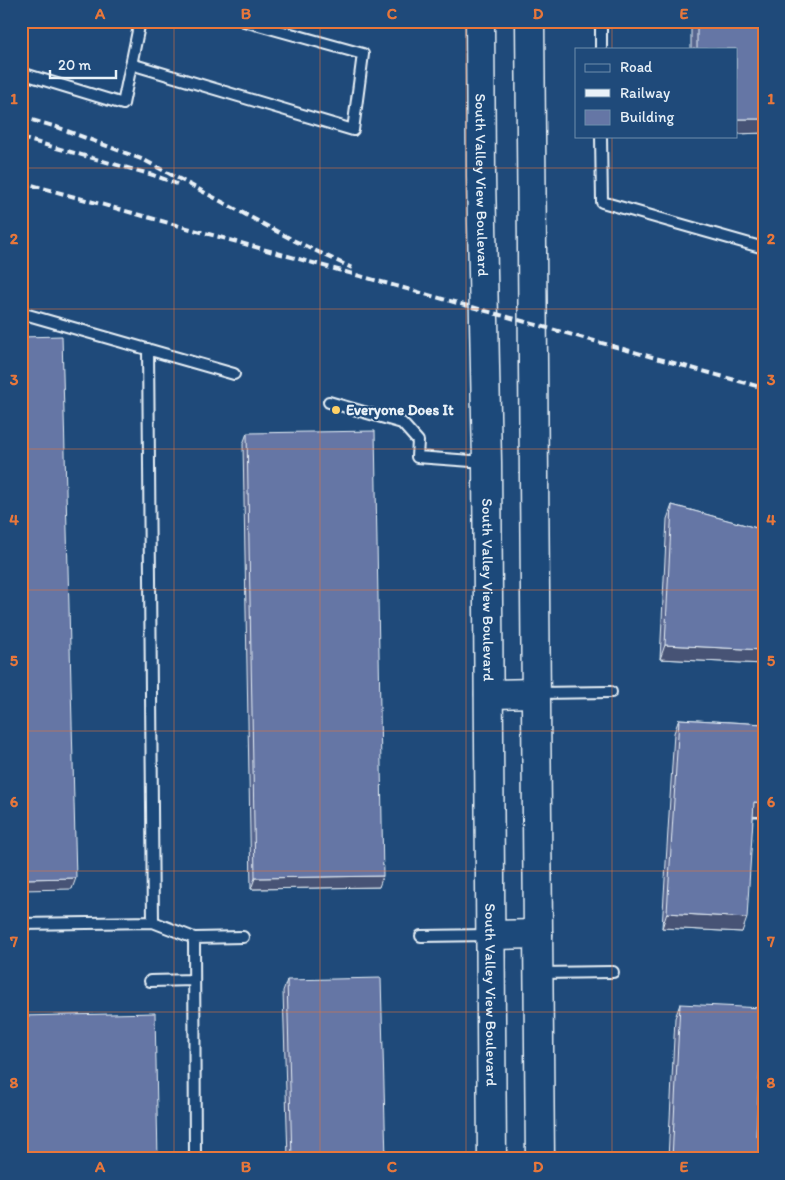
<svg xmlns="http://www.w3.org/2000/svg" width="785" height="1180" viewBox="0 0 785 1180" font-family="Itim,sans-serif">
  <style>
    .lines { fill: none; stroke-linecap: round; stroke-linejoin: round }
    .lane-casing { stroke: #e8f1f8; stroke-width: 14 }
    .secondary-casing { stroke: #e8f1f8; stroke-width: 31 }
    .lane { stroke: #1f4a7a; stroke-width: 10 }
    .secondary { stroke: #1f4a7a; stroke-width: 28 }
    .rail { stroke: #e8f1f8; stroke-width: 4; stroke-dasharray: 8 4; stroke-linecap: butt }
    .wall { fill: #57658e; stroke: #e8f1f8 }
    .shaded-wall { fill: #475374; stroke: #e8f1f8 }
    .building { fill: #6576a5; stroke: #e8f1f8 }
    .grid { fill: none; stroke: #e8773b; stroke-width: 1; stroke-opacity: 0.55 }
    .poi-dot { fill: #ffd166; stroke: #1f4a7a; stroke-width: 2 }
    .labels { text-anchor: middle; stroke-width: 4; stroke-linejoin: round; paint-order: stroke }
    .street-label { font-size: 15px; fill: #e8f1f8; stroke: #1f4a7a }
    .poi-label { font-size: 15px; font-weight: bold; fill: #e8f1f8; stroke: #1f4a7a; text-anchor: start }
    .neatline { fill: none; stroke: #e8773b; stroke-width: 2 }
    .grid-label { font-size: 16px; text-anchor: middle; font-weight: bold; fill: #e8773b }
  </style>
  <rect width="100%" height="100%" fill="#1f4a7a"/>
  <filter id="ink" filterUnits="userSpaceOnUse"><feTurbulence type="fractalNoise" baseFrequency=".02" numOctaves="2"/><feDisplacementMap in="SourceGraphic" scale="10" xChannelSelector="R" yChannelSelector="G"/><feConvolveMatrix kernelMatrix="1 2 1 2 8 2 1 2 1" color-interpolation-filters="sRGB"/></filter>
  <g filter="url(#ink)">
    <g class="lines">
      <g class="lane-casing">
        <path id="lane" d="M601,21V49
          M131,64L353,130L363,54L244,21
          M21,73L123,104L140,21
          M601,136L602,202L764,248
          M21,313L234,374
          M148,349L153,922
          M329,402L402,423L418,441L417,457L485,462
          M537,693L611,692
          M21,924L153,922L194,938
          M421,936L490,935
          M539,973L613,972
          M150,981L194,980
          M195,1159L194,938L243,937"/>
      </g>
      <g class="secondary-casing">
        <g id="secondary">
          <path id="s1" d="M480,21L481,177L487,462L492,1159"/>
          <path d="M530,21L540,1159"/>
          <path d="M489,694L536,693"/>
          <path d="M490,935L538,934"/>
        </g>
      </g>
      <use href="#lane" class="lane"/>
      <use href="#secondary" class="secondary"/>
      <path class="rail" d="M21,117L57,127L144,160L293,240L352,268
        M21,138L153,175L177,184
        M21,182L764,388"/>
    </g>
    <path class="wall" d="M691,21H764V133L736,134V49H691Z
      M247,433L379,887L251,889L243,444Z
      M672,505L764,530V664L660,659L667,519Z
      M679,719L764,724V817H753L742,932L662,928L674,733Z
      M287,980L386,1159H288L283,991Z
      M680,1004L756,1135L764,1159H668L675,1018Z"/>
    <path class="shaded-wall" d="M736,119H764V133L736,134Z
      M665,645L764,650V664L660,659Z
      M754,802L764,803V817L749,816Z
      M383,876L379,887L251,889L255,878Z
      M76,878L72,889L21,890V879Z
      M667,913L747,918L742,932L662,928Z"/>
    <path class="building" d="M697,21H764V119H736V49H697Z
      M62,336L76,878L21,879V337Z
      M375,431L383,876L255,878L247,433Z
      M672,505L764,530V650L665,645Z
      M679,719L764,724V803L754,802L747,918L667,913Z
      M381,978L386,1159H292L287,980Z
      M680,1004L763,1008L756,1135H764V1159H672Z
      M155,1013L158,1159H21V1016Z"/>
  </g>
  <path class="grid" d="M174,21V1159M320,21V1159M466,21V1159M612,21V49M612,136V1159M21,168H764M21,309H764M21,449H764M21,590H764M21,731H764M21,871H764M21,1012H764"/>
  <circle class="poi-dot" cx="336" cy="410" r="5"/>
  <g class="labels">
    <g class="street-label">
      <text dy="5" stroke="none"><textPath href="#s1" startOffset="164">South Valley View Boulevard</textPath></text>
      <text dy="5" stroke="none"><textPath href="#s1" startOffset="569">South Valley View Boulevard</textPath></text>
      <text dy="5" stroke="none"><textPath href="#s1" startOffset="974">South Valley View Boulevard</textPath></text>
    </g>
    <g class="poi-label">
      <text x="346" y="415">Everyone Does It</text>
    </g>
  </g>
  <rect width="785" height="1180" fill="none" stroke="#1f4a7a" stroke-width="55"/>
  <rect x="575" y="48" width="162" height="90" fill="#1f4a7a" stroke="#6f8dac"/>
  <rect x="585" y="64" width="25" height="8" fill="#1f4a7a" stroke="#6f8dac"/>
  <text x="620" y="72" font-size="15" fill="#e8f1f8">Road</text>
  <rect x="585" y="89" width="25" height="8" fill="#e8f1f8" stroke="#6f8dac"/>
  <text x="620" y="98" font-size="15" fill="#e8f1f8">Railway</text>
  <rect x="585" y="110" width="25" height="15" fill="#6576a5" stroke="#6f8dac"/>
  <text x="620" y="122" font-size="15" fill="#e8f1f8">Building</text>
  <path d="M50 70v8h66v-8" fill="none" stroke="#e8f1f8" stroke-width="2.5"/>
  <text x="58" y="70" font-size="15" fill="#e8f1f8" stroke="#1f4a7a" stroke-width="4" paint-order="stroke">20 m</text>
  <rect x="28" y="28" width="730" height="1124" class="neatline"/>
  <g class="grid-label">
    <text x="100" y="19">A</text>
    <text x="246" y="19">B</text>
    <text x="392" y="19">C</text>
    <text x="538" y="19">D</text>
    <text x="684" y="19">E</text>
    <text x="14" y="104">1</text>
    <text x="771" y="104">1</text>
    <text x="14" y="244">2</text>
    <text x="771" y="244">2</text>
    <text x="14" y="385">3</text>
    <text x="771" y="385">3</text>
    <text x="14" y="525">4</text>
    <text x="771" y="525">4</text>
    <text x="14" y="666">5</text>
    <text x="771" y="666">5</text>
    <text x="14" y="807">6</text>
    <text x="771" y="807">6</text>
    <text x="14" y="947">7</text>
    <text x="771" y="947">7</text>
    <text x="14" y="1088">8</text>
    <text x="771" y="1088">8</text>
    <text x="100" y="1172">A</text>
    <text x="246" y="1172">B</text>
    <text x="392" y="1172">C</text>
    <text x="538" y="1172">D</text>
    <text x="684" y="1172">E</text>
  </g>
</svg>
